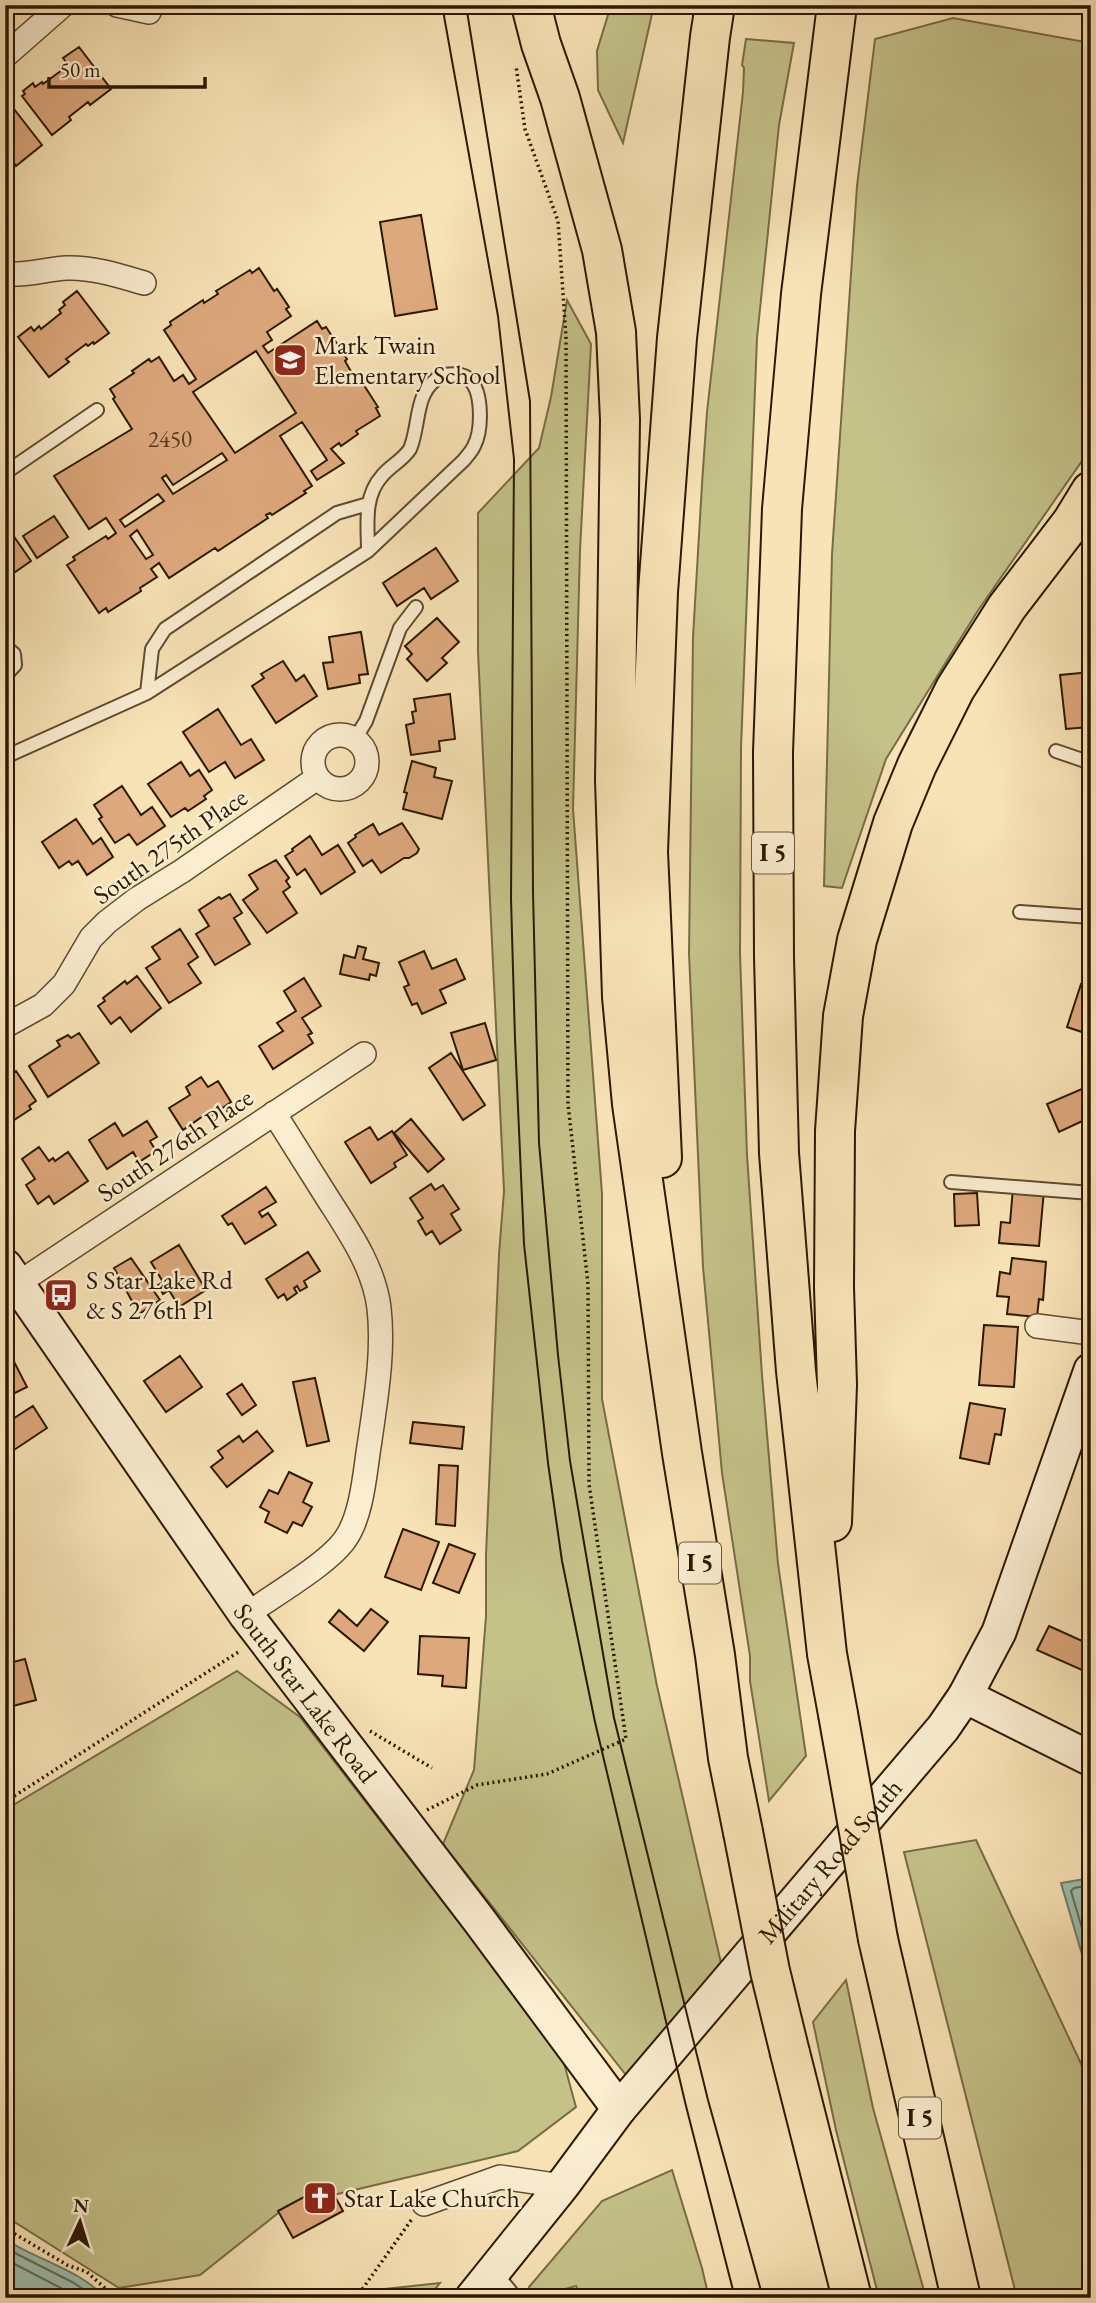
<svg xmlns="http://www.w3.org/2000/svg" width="1096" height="2303" viewBox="0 0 1096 2303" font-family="'EB Garamond',serif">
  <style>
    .green { fill: #c4c189; stroke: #786c44; stroke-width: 2 }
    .water { fill: #9dbeae; stroke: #707c68; stroke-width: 2 }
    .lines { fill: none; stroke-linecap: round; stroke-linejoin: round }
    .shore { stroke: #646b57; stroke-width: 2 }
    .building { fill: #dda87c; stroke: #2c1800; stroke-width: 2; fill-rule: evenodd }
    .lane-casing { stroke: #5f4b2e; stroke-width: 16 }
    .street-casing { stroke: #5f4b2e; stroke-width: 26 }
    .secondary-casing { stroke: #2c1800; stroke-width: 37 }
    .highway-casing { stroke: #2c1800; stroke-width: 42 }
    .path { stroke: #2c1800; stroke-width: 3.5; stroke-dasharray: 2 3.5; stroke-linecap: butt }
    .lane { stroke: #faedd0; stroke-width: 12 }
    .street { stroke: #faedd0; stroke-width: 23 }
    .secondary { stroke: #faedd0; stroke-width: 33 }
    .highway { stroke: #f8e3b6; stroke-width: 38 }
    .tram { stroke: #2c1800; stroke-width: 2 }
    .highway-bridge-casing { stroke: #2c1800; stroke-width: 42; stroke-linecap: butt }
    .highway-bridge { stroke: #f8e3b6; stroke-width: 38 }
    .labels { text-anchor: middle; stroke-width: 5; stroke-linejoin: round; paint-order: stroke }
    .number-label { font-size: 23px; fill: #583c1f }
    .shield { fill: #faedd0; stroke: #6a583e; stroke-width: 2 }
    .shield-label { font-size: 24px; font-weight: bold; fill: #2c1800 }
    .poi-label { font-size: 26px; fill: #2c1800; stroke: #faedd0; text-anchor: start }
    .street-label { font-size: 26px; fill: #2c1800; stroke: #faedd0 }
  </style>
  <rect width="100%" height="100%" fill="#f8e3b6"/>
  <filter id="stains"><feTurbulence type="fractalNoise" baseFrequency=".00286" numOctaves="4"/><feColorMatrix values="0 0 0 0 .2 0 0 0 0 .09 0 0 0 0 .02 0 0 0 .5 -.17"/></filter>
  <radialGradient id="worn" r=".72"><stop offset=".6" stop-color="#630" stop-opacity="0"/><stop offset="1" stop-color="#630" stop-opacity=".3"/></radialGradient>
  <path class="green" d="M611,5H654L623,143L598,90L597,51Z
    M953,18L1091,43V448L977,612L886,759L842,888L824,886L832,554L857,186L875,39Z
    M746,39L794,43L779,125L757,338L741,748L740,953L747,1155L762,1375L778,1564L806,1756L769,1801L750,1681V1656L722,1473L703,1267L689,953L693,637L702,484L707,412L743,92L744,68L742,65Z
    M567,300L591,344L580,550L573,809L602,1194V1399L657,1686L721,1963L626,2075L443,1844L474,1770L486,1616V1555L499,1254L504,1191L478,652V513L539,448L551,397Z
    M237,1671L300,1717L562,2056L576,2107L518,2151L287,2206L200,2275L119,2288L5,2216V1810Z
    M976,1840L1091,2085V2298H1017L904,1852Z
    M846,1980L873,2108L926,2298H879L836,2130L813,2022Z
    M672,2170L702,2268L709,2298H582L576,2286L532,2298L529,2287L602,2201Z
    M440,2283L428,2298H301Z"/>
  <path class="water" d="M1091,1878V1985L1061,1883Z
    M5,2239C32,2258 86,2272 104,2298H5Z"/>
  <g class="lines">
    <path class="shore" d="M1091,1885L1074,1888L1071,1891L1091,1959
      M5,2248L74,2283L96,2298
      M5,2259L80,2298"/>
  </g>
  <path class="building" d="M79,47L111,89L90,105L88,102L69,117L71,120L52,135L22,96L25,94L23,91L33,83L35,87L42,82L43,84L62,70L60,67L66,62L63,58Z
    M7,100L42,145L16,166L12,160L5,165Z
    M421,215L437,309L395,316L380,222Z
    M259,268L274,291L277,289L289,307L286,309L291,316L267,332L272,340L263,346L268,353L317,321L322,329L326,327L347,359L345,361L353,375L356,373L378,407L376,408L380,416L356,431L358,434L341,446L339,443L331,449L344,463L317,480L311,471L327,460L302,422L280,436L312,486L304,491L306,493L272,515L270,513L266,515L268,518L218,551L215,548L169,578L159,563L151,569L157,577L140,588L141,591L108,612L106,608L99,613L67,565L75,560L73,557L106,536L108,539L116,533L106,518L89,529L54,476L132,429L113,399L115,397L110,389L134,373L132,371L149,359L151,362L159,357L174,381L183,375L189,384L196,379L164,330L171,325L170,322L203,300L204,303L218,294L216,291L250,270L252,273ZM256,351L296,413L235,453L193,392ZM222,453L227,460L173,494L162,478L166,475L173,485ZM158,494L164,501L125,527L120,520ZM137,530L153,555L146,559L130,536Z
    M77,291L109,333L94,344L93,342L88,346L86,344L66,359L69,362L49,377L18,337L31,327L34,331L39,326L41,329L61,313L59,310L65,305L63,302Z
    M54,516L68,537L37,558L23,536Z
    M15,538L31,561L5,579V545Z
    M436,548L458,581L431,599L424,588L397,606L383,583Z
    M437,618L459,642L442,658L447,663L427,681L407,659L412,654L405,646Z
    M361,632L368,674L359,675L360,683L328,689L323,663L333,662L329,637Z
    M283,661L296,681L304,675L317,696L276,723L252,686L264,678L261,674Z
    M1091,672L1089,727L1066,729L1060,675Z
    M450,694L455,739L439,741L440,751L411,755L406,725L414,723L412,712L416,711L414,699Z
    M218,709L241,745L251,739L264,760L235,778L225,762L209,772L183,732Z
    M412,761L436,768L434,777L452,781L442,819L403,809L407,793L404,792Z
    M181,762L190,776L199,770L212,790L204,796L206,799L188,811L185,808L171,817L148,784Z
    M122,786L141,815L152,807L165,826L137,845L129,834L115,843L99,819L102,817L94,805Z
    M76,819L93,844L101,838L113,857L87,875L78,861L72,865L69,861L59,868L42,842Z
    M402,823L419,849L417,853L409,858H404L381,873L372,860L363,866L348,843L356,837L355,835L373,824L379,835Z
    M310,836L322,855L338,845L355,872L321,894L305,869L297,875L285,856L293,851L292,849Z
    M276,860L289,878L286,881L290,887L283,892L297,913L267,933L243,900L258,889L249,875Z
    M230,894L242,913L234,918L250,944L215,965L196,934L209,926L199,910L219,897L221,899Z
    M180,929L198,957L188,964L201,983L169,1003L146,968L160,959L152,947Z
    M358,946L366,948L363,959L379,963L376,976L370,974L369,980L340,974L344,955L355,958Z
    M424,951L432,969L456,959L465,979L440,990L446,1003L422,1014L417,1003L412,1005L404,987L409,985L399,962Z
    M137,976L161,1008L131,1032L120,1017L111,1024L98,1006L105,1001L103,998L125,981L127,984Z
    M304,978L321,1006L302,1018L312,1033L308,1035L313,1043L273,1069L259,1046L283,1031L277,1023L296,1011L284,991Z
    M1081,984L1091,988V1035L1067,1027Z
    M485,1023L496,1060L463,1070L451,1033Z
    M79,1033L99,1063L48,1097L29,1066L60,1046L57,1041L68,1035L71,1038Z
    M451,1053L485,1105L463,1120L429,1068Z
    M16,1071L36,1101L29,1106L31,1109L5,1126V1078Z
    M201,1077L208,1087L218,1081L231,1102L208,1118L206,1114L183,1130L169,1108L190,1095L186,1087Z
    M1091,1085V1117L1059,1132L1047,1104Z
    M411,1119L444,1159L428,1172L394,1133Z
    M147,1121L157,1137L150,1141L156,1151L139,1162L133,1152L107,1169L89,1140L115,1123L123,1136Z
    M370,1127L378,1140L392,1131L407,1155L394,1163L396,1167L371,1183L345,1142Z
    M39,1147L49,1161L53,1158L55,1161L68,1152L88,1181L54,1204L49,1196L38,1204L26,1185L35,1179L22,1159Z
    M431,1184L435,1190L443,1185L459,1209L451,1214L461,1230L440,1244L432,1231L426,1235L418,1221L423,1218L410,1198Z
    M266,1187L276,1202L259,1212L262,1217L268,1213L276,1225L245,1244L232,1223L228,1225L222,1216Z
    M1013,1188L1044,1190L1039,1246L999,1243L1001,1222L1010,1223Z
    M977,1193L979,1225L955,1226L954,1194Z
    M179,1245L206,1290L179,1307L169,1290L163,1294L158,1285L163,1282L151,1262Z
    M308,1252L320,1271L304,1281L307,1287L300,1291L297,1286L294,1288L297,1293L287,1300L284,1294L278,1298L266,1279Z
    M131,1258L160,1300L139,1314L114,1268Z
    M1012,1258L1046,1262L1043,1300L1039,1299L1037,1317L1007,1314L1009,1297L997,1296L1000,1272L1010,1274Z
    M984,1325L1018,1327L1014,1387L979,1385Z
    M8,1350L27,1387L5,1398V1352Z
    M180,1356L202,1387L166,1412L144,1381Z
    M315,1378L329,1441L307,1446L293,1382Z
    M242,1384L256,1405L242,1415L227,1394Z
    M970,1403L1005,1409L1001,1435L995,1434L989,1464L960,1458Z
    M33,1406L47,1428L5,1456V1424Z
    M413,1422L464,1427L462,1449L410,1443Z
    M257,1431L273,1451L227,1487L211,1467L223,1458L218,1451L239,1436L243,1442Z
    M439,1465L458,1466L455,1526L436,1524Z
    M289,1472L312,1483L303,1502L312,1507L302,1526L293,1522L287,1533L265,1522L269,1512L260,1507L269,1490L278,1494Z
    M403,1529L439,1542L421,1590L385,1577Z
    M449,1544L475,1554L459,1593L433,1583Z
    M371,1609L388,1622L364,1651L329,1622L339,1610L357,1626Z
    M1049,1626L1091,1645V1674L1037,1650Z
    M420,1636L469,1638L466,1688L442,1686L443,1676L418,1674Z
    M25,1659L36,1700L9,1707L5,1694V1664Z
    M328,2184L343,2211L293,2238L278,2211Z"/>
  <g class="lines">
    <g class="lane-casing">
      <path id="lane" d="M443,375C453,374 463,373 470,380C483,393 482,431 474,446C472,451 467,456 464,460L368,551C368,526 363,497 382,476C390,466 402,461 410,449C421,423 413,390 443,375Z
        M5,473L97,410
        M5,646L14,654L15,665L5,676
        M147,693L152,649L165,629L337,513L368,504
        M355,739L366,721L400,628L416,607
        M1056,751L1091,763
        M5,757L147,693L368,551
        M1020,912L1091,917
        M951,1182L1091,1193
        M494,2271L516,2298"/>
    </g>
    <g class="street-casing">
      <path id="street" d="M117,5L149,12
        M5,56L63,5
        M5,274C27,276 46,269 67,268C92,267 120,276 144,283
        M313 762a27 27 0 1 1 54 0a27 27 0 1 1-54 0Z
        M5,1026L43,1005L64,984L91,938L107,922L137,899L182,871L317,778
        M17,1284L364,1054
        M1037,1326L1091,1333
        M246,1615C272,1596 330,1563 346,1538C363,1513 365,1469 370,1440C376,1397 384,1352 379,1308C374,1266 347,1229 325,1194C308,1167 291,1140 274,1113
        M424,2204L500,2177L562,2186"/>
    </g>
    <g class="secondary-casing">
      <g id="secondary">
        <path id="s1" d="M5,1266L246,1615L479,1920L619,2109"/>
        <path d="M965,1696L1091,1759"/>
        <path id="s2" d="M472,2298L562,2186L619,2109L943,1728L965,1696L999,1632L1091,1370"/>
      </g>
    </g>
    <g class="highway-casing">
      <path id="highway" d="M531,5L541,44L560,98L602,250L616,332L620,420L615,780L622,997L632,1104L682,1453L715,1655L728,1758L743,1832
        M837,5L801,294L782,509L773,752L774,957L779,1153L796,1371L827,1654L838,1714
        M662,1158L648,852L658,592L677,338L710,37L715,5
        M832,1522L837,1385L834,1287L835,1131L843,1016L857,940L893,823L917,765L955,689L1007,607L1072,522L1091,491
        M878,1939L961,2298
        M790,2053L852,2298"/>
    </g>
    <path class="path" d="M370,1731L432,1768
      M5,1802L240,1651
      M427,1810L477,1785L547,1774L626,1739L589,1484L588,1284L568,1104L566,337L558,221L525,129L516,66
      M5,2228L67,2265L87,2272L116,2298
      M356,2298L412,2219"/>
    <use href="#lane" class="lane"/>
    <use href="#street" class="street"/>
    <use href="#secondary" class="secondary"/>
    <use href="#highway" class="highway"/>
    <path class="tram" d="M442,5L498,316L514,459L511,899L515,1039L524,1244L548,1463L562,1561L595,1722L686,2106L735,2298
      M466,5L530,401L533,892L539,1143L558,1355L570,1461L614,1718L708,2100L763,2298"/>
    <g class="highway-bridge-casing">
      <path id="highway-bridge" d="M838,1714L878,1939
        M743,1832L770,1971L790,2053"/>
    </g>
    <use href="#highway-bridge" class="highway-bridge"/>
  </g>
  <defs>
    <g id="school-square" transform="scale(1.75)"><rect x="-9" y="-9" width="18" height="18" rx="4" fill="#8f2418" stroke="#faedd0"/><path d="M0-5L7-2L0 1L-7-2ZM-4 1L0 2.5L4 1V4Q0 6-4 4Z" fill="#fff"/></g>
    <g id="bus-square" transform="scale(1.75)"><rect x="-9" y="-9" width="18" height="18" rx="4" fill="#8f2418" stroke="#faedd0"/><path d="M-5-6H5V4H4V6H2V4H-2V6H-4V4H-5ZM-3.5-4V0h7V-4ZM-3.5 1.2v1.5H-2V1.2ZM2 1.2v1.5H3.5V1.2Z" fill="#fff"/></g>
    <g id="church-square" transform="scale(1.75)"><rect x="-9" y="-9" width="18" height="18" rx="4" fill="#8f2418" stroke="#faedd0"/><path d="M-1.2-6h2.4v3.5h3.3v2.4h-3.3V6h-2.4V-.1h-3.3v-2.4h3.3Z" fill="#fff"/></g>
  </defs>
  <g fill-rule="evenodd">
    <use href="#school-square" x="290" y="360"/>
    <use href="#bus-square" x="61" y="1295"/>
    <use href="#church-square" x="320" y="2198"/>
  </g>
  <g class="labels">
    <g class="number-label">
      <text x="170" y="447">2450</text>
    </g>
    <g class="shield">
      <rect x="752" y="832.5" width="42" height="41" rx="5"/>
      <rect x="679" y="1542.5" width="42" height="41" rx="5"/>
      <rect x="899" y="2097.5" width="42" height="41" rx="5"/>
    </g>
    <g class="shield-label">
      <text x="773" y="861">I 5</text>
      <text x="700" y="1571">I 5</text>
      <text x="920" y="2126">I 5</text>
    </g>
    <g class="poi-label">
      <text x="314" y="354">Mark Twain<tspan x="314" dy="30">Elementary School</tspan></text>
      <text x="86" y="1289">S Star Lake Rd<tspan x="86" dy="30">&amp; S 276th Pl</tspan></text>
      <text x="344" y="2207">Star Lake Church</text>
    </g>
    <g class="street-label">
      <text transform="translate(170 846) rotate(-35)" y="9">South 275th Place</text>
      <text transform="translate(175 1145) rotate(-34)" y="9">South 276th Place</text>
      <text dy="9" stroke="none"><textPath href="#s1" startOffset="522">South Star Lake Road</textPath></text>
      <text dy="9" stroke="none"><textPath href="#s2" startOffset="565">Military Road South</textPath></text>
    </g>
  </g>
  <rect width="1096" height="2303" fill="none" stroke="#f8e3b6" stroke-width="28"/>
  <rect x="7" y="7" width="1082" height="2289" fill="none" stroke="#2c1800" stroke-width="3.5"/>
  <rect x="14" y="14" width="1068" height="2275" fill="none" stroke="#2c1800" stroke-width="2"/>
  <g transform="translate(80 2222) rotate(4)" stroke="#faedd0" stroke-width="5" paint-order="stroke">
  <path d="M0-5L12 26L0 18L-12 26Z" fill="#2c1800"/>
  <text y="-10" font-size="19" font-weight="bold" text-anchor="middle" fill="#2c1800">N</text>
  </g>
  <path d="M49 77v10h156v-10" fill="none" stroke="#2c1800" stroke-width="3.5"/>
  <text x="60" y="77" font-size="21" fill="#2c1800" stroke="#faedd0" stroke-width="5" paint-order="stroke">50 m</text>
  <rect width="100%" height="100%" filter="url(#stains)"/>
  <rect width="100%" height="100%" fill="url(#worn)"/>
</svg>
